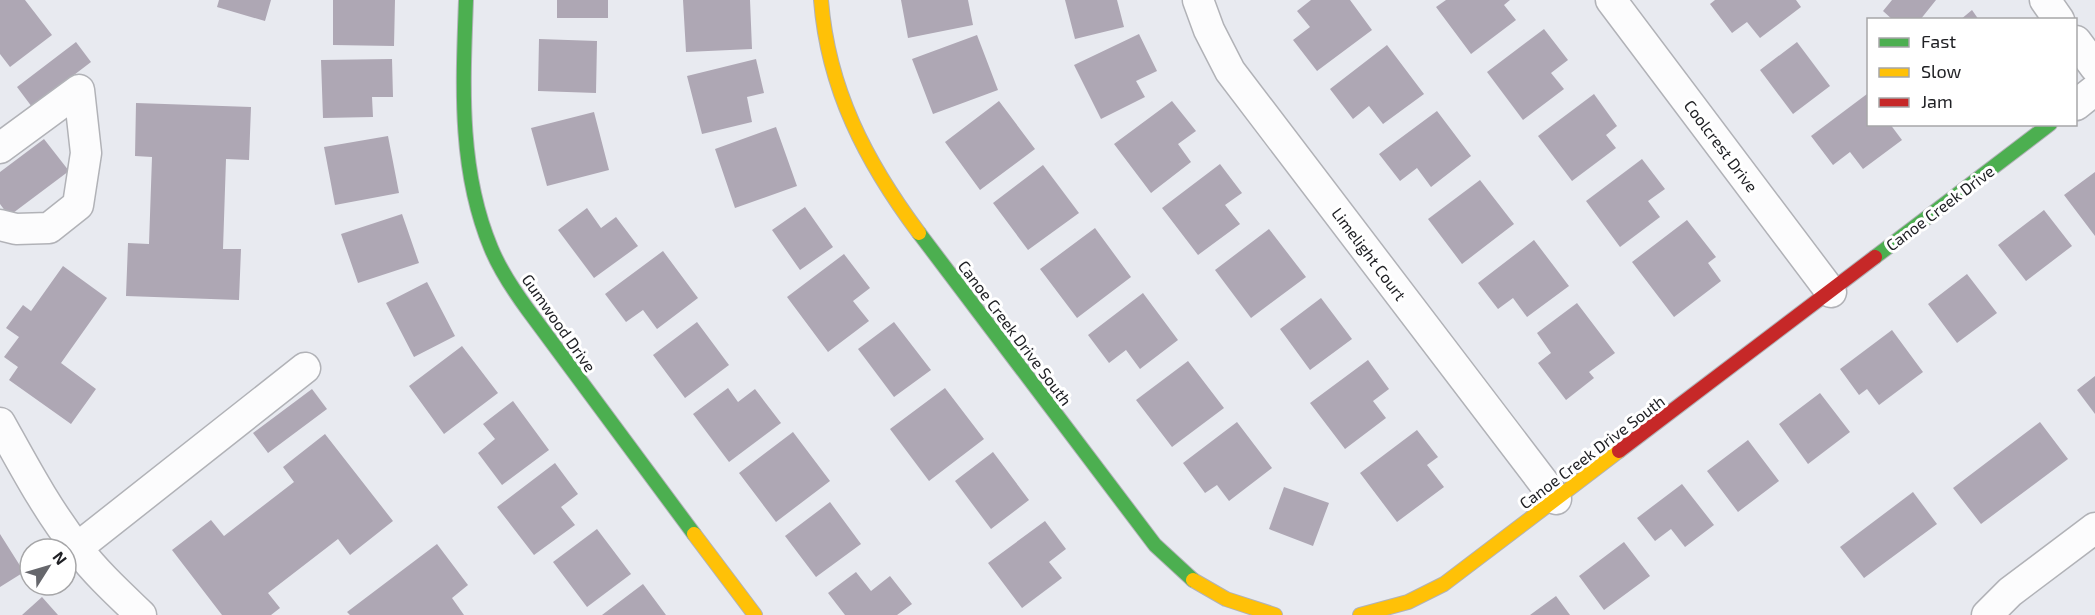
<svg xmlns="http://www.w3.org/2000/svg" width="2095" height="615" viewBox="0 0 2095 615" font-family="'Exo 2',sans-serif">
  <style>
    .building { fill: #aea7b4 }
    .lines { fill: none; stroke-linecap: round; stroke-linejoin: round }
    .street-casing { stroke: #b1b2b7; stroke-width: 33 }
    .fast-casing { stroke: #b1b2b7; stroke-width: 16 }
    .slow-casing { stroke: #b1b2b7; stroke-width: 16 }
    .jam-casing { stroke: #b1b2b7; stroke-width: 16 }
    .street { stroke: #fcfcfd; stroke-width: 30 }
    .fast { stroke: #4caf50; stroke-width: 14 }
    .slow { stroke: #ffc107; stroke-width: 14 }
    .jam { stroke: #c62828; stroke-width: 14 }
    .labels { text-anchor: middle; stroke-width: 6; stroke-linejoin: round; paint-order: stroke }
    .street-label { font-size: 16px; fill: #202125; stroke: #fff }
  </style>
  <rect width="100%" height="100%" fill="#e8eaf0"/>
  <path class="building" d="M0,0H25L52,35L10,67L0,54Z
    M219,0H271L265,21L217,7Z
    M333,0H395L394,46L333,45Z
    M557,0H608V18H557Z
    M683,0H750L752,49L686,52Z
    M901,0H968L973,25L908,38Z
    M1065,0H1117L1124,27L1075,39Z
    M1311,0H1350L1372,30L1317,71L1293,40L1310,27L1297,11Z
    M1446,0H1510L1504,5L1516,20L1471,54L1436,7Z
    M1715,0H1796L1801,7L1760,38L1747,22L1732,33L1710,4Z
    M1892,0H1936L1920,20H1893L1883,11Z
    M1972,10L1979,20H1960Z
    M1544,29L1568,60L1551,73L1564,89L1523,120L1487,72Z
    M1139,34L1157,71L1136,81L1145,97L1101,119L1074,65Z
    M977,35L998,90L933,114L912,59Z
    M539,39L597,41L596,93L538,91Z
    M76,42L91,62L32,107L17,87Z
    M1797,42L1830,86L1793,114L1760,70Z
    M1387,45L1424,94L1383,124L1369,106L1353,119L1330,89Z
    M392,59L393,97H372L373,117L323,118L321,60Z
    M756,59L764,93L747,97L752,122L702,134L687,76Z
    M1594,94L1617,126L1606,135L1616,148L1572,181L1538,136Z
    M1867,94L1868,96V124H1890L1902,140L1863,169L1850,152L1833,165L1811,136Z
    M999,101L1035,149L980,190L945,142Z
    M1172,101L1196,131L1178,144L1191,162L1151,193L1114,144Z
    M136,103L251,107L249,160L226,159L223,249H241L239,300L126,296L128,243L149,244L152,157L135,156Z
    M1437,111L1471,156L1431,187L1417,168L1400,181L1379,154Z
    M594,112L609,170L547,186L531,128Z
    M776,127L797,186L735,208L715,149Z
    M388,136L399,193L335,205L324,147Z
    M44,139L69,171L9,216L0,204V172Z
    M1642,159L1665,189L1648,201L1660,217L1620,247L1586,201Z
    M1220,164L1242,193L1225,205L1240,224L1198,255L1162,208Z
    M1043,165L1079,213L1028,250L993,203Z
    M2095,172V236L2064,195Z
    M1480,180L1514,224L1462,264L1428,219Z
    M805,207L833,247L800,270L772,230Z
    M587,208L601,228L616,217L638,246L594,278L558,230Z
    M2044,210L2072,246L2026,281L1998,245Z
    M402,214L419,263L358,283L341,234Z
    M1687,220L1716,257L1708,263L1721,281L1674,317L1632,262Z
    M1095,228L1131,277L1077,318L1040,269Z
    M1269,229L1306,277L1251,318L1215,270Z
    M1534,240L1569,286L1527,317L1513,298L1498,309L1478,283Z
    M663,251L698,298L657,329L643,310L626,322L605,294Z
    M844,254L870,288L853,301L869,321L828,352L787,297Z
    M63,266L107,298L61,363L96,389L71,424L9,380L18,367L4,357L19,337L6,328L23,305L31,311Z
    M1967,274L1997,313L1957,343L1928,304Z
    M427,282L455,336L414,357L386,303Z
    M1143,293L1178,340L1140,369L1126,350L1109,363L1088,335Z
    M1321,298L1352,339L1310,370L1280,329Z
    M1577,303L1615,353L1589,372L1594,378L1566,400L1538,363L1551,353L1537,333Z
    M697,322L729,365L685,398L653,355Z
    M894,322L931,370L894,397L858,349Z
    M1892,330L1923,372L1879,405L1867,389L1859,395L1840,369Z
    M462,346L498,393L444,434L409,386Z
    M1368,360L1389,389L1373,401L1386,418L1345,449L1310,403Z
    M1188,361L1224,408L1172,447L1136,400Z
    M2095,376V414L2077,390Z
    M728,388L738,402L755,389L781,423L729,462L693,414Z
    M945,388L984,439L929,481L890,429Z
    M312,389L327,409L268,453L253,433Z
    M1820,393L1850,432L1808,464L1779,424Z
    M513,401L549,450L502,485L478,453L495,439L483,424Z
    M1237,422L1272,468L1229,501L1217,485L1205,493L1183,463Z
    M2040,422L2068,459L1981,524L1953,488Z
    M1417,430L1438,457L1427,465L1444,487L1397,522L1360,473Z
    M793,432L830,481L776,522L739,473Z
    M325,434L393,521L350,555L338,539L268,593L280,608L271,615H222L172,550L211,520L224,536L294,482L283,467Z
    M1748,440L1779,481L1738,512L1707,471Z
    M993,452L1029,500L991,529L955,481Z
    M555,463L578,494L561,507L575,525L534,555L497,507Z
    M1682,484L1714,525L1685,547L1671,529L1655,541L1637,518Z
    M1284,487L1329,503L1313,546L1269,529Z
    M1913,492L1937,524L1864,578L1840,547Z
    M830,502L861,544L816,577L785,536Z
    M1045,521L1066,549L1049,562L1062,578L1022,608L988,563Z
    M597,529L631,574L587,607L553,562Z
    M0,534L24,572L0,587Z
    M1624,542L1650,576L1604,610L1579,576Z
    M437,544L468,585L452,598L464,615H350L347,612Z
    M856,572L871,591L890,576L912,604L897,615H845L828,593Z
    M643,584L666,615H602Z
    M1556,596L1570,615H1530Z
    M42,597L58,615H22Z"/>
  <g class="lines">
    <g class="street-casing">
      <path id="street" d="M1198,0L1209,30L1230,71L1556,499
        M1611,0L1831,292
        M2045,0L2059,20
        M2076,41L2095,67
        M2076,105L2095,90
        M0,148L79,90L86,153L78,205L49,228L16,229L0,225
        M0,423C24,466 47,510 78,549C96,573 119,594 141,615
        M77,548L305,368
        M1987,615L2010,592L2095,528"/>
    </g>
    <g class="fast-casing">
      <path id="fast" d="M466,0C463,84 458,169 491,248C500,270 514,291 528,310L694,534
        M919,233L1155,545L1193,580
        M1875,257L2050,124"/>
    </g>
    <g class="slow-casing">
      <path id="slow" d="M821,0C828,89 866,162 919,233
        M694,534L755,615
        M1193,580L1226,599L1275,615
        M1360,615L1408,602L1444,584L1619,451"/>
    </g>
    <g class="jam-casing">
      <path id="jam" d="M1619,451L1875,257"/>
    </g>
    <use href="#street" class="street"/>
    <use href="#fast" class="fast"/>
    <use href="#slow" class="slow"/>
    <use href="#jam" class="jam"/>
  </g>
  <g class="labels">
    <g class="street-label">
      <text transform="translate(1721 146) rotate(53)" y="6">Coolcrest Drive</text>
      <text transform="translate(1940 208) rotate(-37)" y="6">Canoe Creek Drive</text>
      <text transform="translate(1369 254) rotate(53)" y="6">Limelight Court</text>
      <text transform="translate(559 323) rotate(55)" y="6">Gumwood Drive</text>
      <text transform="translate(1015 333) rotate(53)" y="6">Canoe Creek Drive South</text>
      <text transform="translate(1592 452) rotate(-37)" y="6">Canoe Creek Drive South</text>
    </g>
  </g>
  <rect x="1867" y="18" width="210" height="108" fill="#ffffff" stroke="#a6a6a8" stroke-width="1.5"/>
  <rect x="1879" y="38" width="30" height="9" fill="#4caf50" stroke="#a6a6a8" stroke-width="1.5"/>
  <text x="1921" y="48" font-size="18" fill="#202125">Fast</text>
  <rect x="1879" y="68" width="30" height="9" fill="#ffc107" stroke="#a6a6a8" stroke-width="1.5"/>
  <text x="1921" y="78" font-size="18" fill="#202125">Slow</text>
  <rect x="1879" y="98" width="30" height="9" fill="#c62828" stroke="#a6a6a8" stroke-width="1.5"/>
  <text x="1921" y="108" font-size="18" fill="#202125">Jam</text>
  <g transform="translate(48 567) rotate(53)"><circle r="28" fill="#ffffff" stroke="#a6a6a8" stroke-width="1.5"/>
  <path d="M0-4.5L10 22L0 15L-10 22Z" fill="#66676c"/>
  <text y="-9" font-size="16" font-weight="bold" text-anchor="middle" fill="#202125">N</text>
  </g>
</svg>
